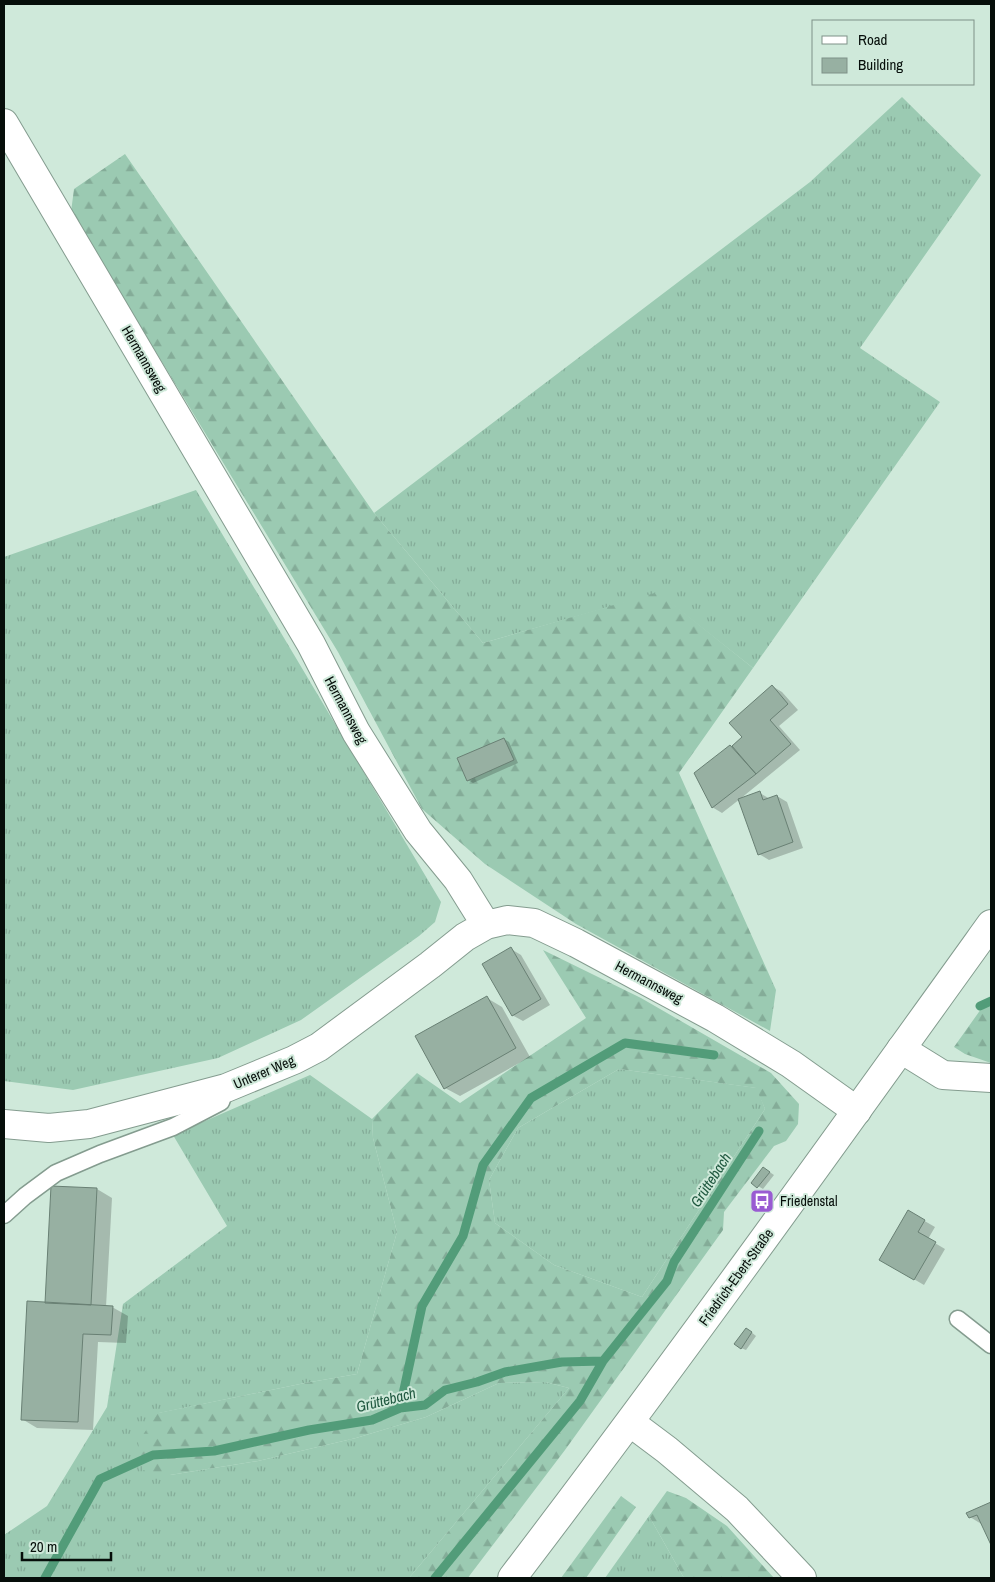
<svg xmlns="http://www.w3.org/2000/svg" width="995" height="1582" viewBox="0 0 995 1582" font-family="'Archivo Narrow',sans-serif">
  <style>
    .grass { fill: url(#grass-tufts) }
    .forest { fill: url(#forest-firs); fill-rule: evenodd }
    .shadow { fill: #0003 }
    .lines { fill: none; stroke-linecap: round; stroke-linejoin: round }
    .stream { stroke: #529c79; stroke-width: 9 }
    .building { fill: #97b0a2; stroke: #698074 }
    .service-casing { stroke: #849c8f; stroke-width: 19 }
    .minor-casing { stroke: #849c8f; stroke-width: 30 }
    .secondary-casing { stroke: #849c8f; stroke-width: 30 }
    .service { stroke: #fff; stroke-width: 16 }
    .minor { stroke: #fff; stroke-width: 28 }
    .secondary { stroke: #fff; stroke-width: 28 }
    .labels { text-anchor: middle; stroke-width: 4; stroke-linejoin: round; paint-order: stroke }
    .street-label { font-size: 14px; fill: #060e0a; stroke: #cfe9da }
    .poi-label { font-size: 14px; fill: #060e0a; stroke: #cfe9da; text-anchor: start }
    .water-label { font-size: 15px; font-style: italic; fill: #205940; stroke: #cfe9da }
  </style>
  <defs>
    <pattern id="grass-tufts" width="24" height="20" patternUnits="userSpaceOnUse" patternTransform="scale(1.25)"><rect width="24" height="20" fill="#9bcab2"/><path d="M3 7l-1-3M5 7V3M7 7l1-3M15 17l-1-3M17 17v-4M19 17l1-3" fill="none" stroke="#84ac98"/></pattern>
    <pattern id="forest-firs" width="22" height="20" patternUnits="userSpaceOnUse" patternTransform="scale(1.25)"><rect width="22" height="20" fill="#9bcab2"/><path d="M5 1l3.5 6h-7zM16 11l3.5 6h-7z" fill="#84ac98"/></pattern>
  </defs>
  <rect width="100%" height="100%" fill="#cfe9da"/>
  <path class="grass" d="M902,97L981,175L860,348L940,402L753,668L658,593L483,643L374,513L810,182Z
    M196,490L441,902L435,922L419,936L301,1020L218,1058L73,1090L4,1081V557Z
    M619,1069L757,1088L765,1109L642,1297L554,1265L495,1223L489,1180L518,1128Z
    M310,1075L372,1119L373,1138L397,1232L357,1374L305,1383L159,1413L170,1475L258,1461L356,1438L426,1417L499,1383L545,1382L569,1388L409,1578H4V1535L47,1506L107,1407L123,1304L227,1226L173,1135Z
    M649,1516L684,1578H605Z"/>
  <path class="forest" d="M125,154L374,513L483,643L658,592L753,668L679,773L776,990L770,1031L576,924L485,864L422,809L338,652L71,212L74,189Z
    M543,950L641,998L771,1073L799,1104L798,1124L786,1141L774,1146L724,1212L723,1230L565,1450L470,1575L468,1578H409L569,1388L545,1382L499,1383L426,1417L356,1438L258,1461L170,1475L143,1470L138,1442L158,1413L305,1383L357,1374L397,1232L373,1138L372,1119L417,1073L460,1103L586,1018ZM619,1069L756,1088L765,1109L642,1297L554,1265L495,1223L489,1180L518,1128Z
    M991,995V1063L965,1054L954,1047Z
    M667,1491L686,1498L727,1526L774,1578H684L649,1516Z
    M621,1496L636,1507L586,1578H561Z"/>
  <path class="shadow" d="M772,686L782,692L798,710L779,726L800,750L740,799L760,793L770,799L777,796L787,802L803,848L769,860L759,854L740,799L722,813L712,807L696,773L743,738Z
    M504,739L509,742L518,763L473,783L468,780Z
    M511,949L521,955L550,1005L523,1021L512,1015Z
    M487,998L502,1007L530,1057L460,1096L445,1088Z
    M768,1171L774,1175L763,1189L753,1183Z
    M97,1189L112,1198L106,1307H112L128,1316L126,1343L98,1342L93,1430L37,1428L22,1419L46,1304Z
    M909,1212L935,1227L928,1239L945,1249L924,1285L881,1260Z
    M751,1332L756,1336L746,1350L741,1348Z
    M991,1503V1541L983,1525L970,1517L968,1514Z"/>
  <g class="lines">
    <path class="stream" d="M980,1006L991,1001
      M400,1408L422,1306L463,1236L483,1165L531,1098L625,1043L714,1055
      M45,1578L100,1479L153,1455L214,1451L309,1430L372,1420L400,1408L425,1405L445,1390L477,1382L505,1372L562,1362L603,1361L667,1281L674,1262L759,1131
      M435,1578L580,1401L603,1361"/>
  </g>
  <path class="building" d="M772,685L788,704L770,720L791,744L756,774L732,746L742,737L729,723Z
    M504,738L514,760L467,781L457,758Z
    M730,745L756,774L712,808L694,773Z
    M760,791L763,800L777,795L793,842L758,855L738,799Z
    M511,947L541,999L512,1016L482,964Z
    M487,996L516,1048L444,1089L415,1036Z
    M763,1167L770,1172L757,1188L751,1183Z
    M51,1186L97,1188L91,1305L45,1303Z
    M908,1210L925,1220L918,1232L936,1242L914,1280L879,1260Z
    M27,1301L113,1306L111,1335L83,1334L78,1422L21,1420Z
    M746,1328L752,1332L741,1349L734,1344Z
    M991,1502V1545L977,1515L969,1518L966,1513Z"/>
  <g class="lines">
    <g class="service-casing">
      <path id="service" d="M4,1215L25,1196L56,1173L100,1154L173,1127L221,1102L226,1088
        M958,1319L991,1345"/>
    </g>
    <g class="minor-casing">
      <path id="minor" d="M4,123L311,644L356,732L418,831L458,880L486,925
        M901,1049L943,1075L991,1078
        M4,1124L49,1128L89,1124L226,1088L294,1060L319,1047L430,965L465,937L486,925L507,920L534,923L576,943L715,1018L791,1064L857,1111
        M631,1423L667,1450L737,1509L802,1578"/>
    </g>
    <g class="secondary-casing">
      <path id="secondary" d="M512,1578C676,1363 833,1144 991,924"/>
    </g>
    <use href="#service" class="service"/>
    <use href="#minor" class="minor"/>
    <use href="#secondary" class="secondary"/>
  </g>
  <defs>
    <g id="bus-square" transform="scale(1.25)"><rect x="-9" y="-9" width="18" height="18" rx="4" fill="#995bd2" stroke="#cfe9da"/><path d="M-5-6H5V4H4V6H2V4H-2V6H-4V4H-5ZM-3.5-4V0h7V-4ZM-3.5 1.2v1.5H-2V1.2ZM2 1.2v1.5H3.5V1.2Z" fill="#fff"/></g>
  </defs>
  <g fill-rule="evenodd">
    <use href="#bus-square" x="762" y="1201"/>
  </g>
  <g class="labels">
    <g class="street-label">
      <text transform="translate(144 359) rotate(60)" y="5">Hermannsweg</text>
      <text transform="translate(346 710) rotate(62)" y="5">Hermannsweg</text>
      <text transform="translate(649 982) rotate(28)" y="5">Hermannsweg</text>
      <text transform="translate(264 1072) rotate(-23)" y="5">Unterer Weg</text>
      <text transform="translate(736 1277) rotate(-54)" y="5">Friedrich-Ebert-Straße</text>
    </g>
    <g class="poi-label">
      <text x="780" y="1206">Friedenstal</text>
    </g>
    <g class="water-label">
      <text transform="translate(711 1180) rotate(-57)" y="5">Grüttebach</text>
      <text transform="translate(386 1400) rotate(-14)" y="5">Grüttebach</text>
    </g>
  </g>
  <rect width="995" height="1582" fill="none" stroke="#060e0a" stroke-width="10"/>
  <rect x="812" y="20" width="162" height="65" fill="#cfe9da" stroke="#7f9187"/>
  <rect x="822" y="36" width="25" height="8" fill="#ffffff" stroke="#7f9187"/>
  <text x="858" y="45" font-size="15" fill="#060e0a">Road</text>
  <rect x="822" y="58" width="25" height="15" fill="#97b0a2" stroke="#7f9187"/>
  <text x="858" y="70" font-size="15" fill="#060e0a">Building</text>
  <path d="M22 1552v8h89v-8" fill="none" stroke="#060e0a" stroke-width="2.5"/>
  <text x="30" y="1552" font-size="15" fill="#060e0a" stroke="#cfe9da" stroke-width="4" paint-order="stroke">20 m</text>
</svg>
